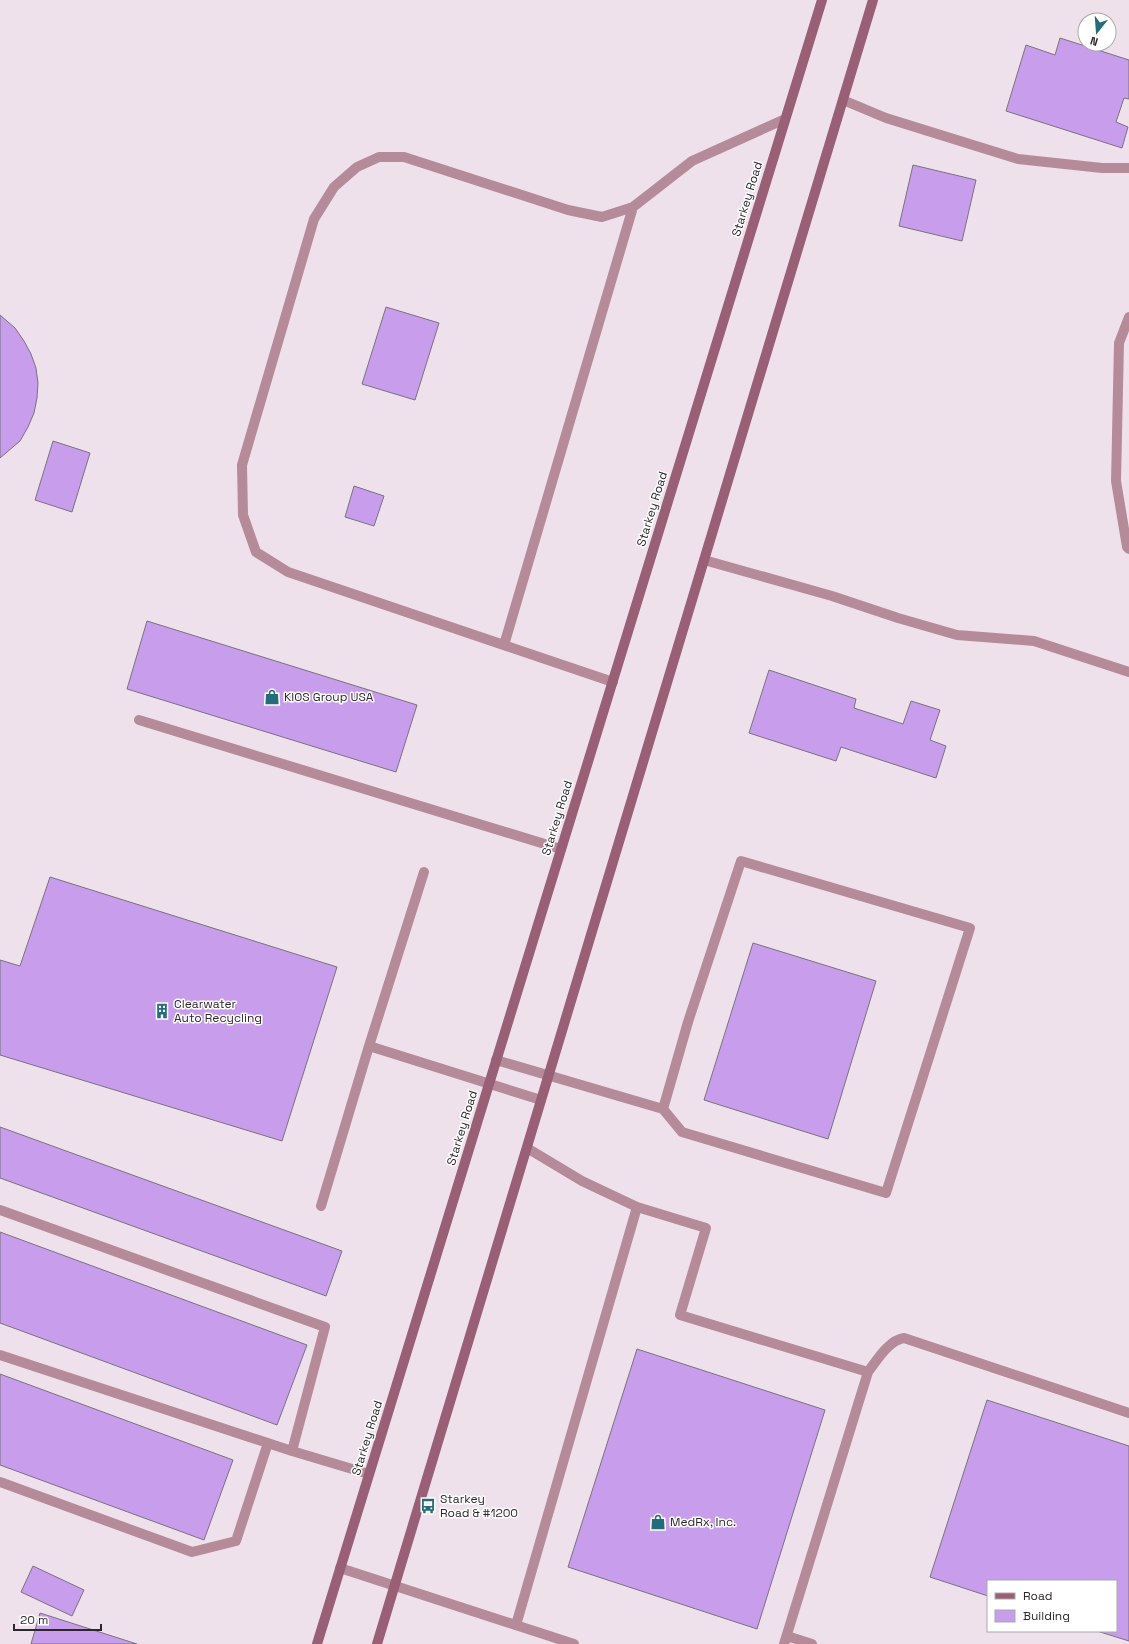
<svg xmlns="http://www.w3.org/2000/svg" width="1129" height="1644" viewBox="0 0 1129 1644" font-family="'Space Grotesk',sans-serif">
  <style>
    .building { fill: #c79dec; stroke: #78727e }
    .lines { fill: none; stroke-linecap: round; stroke-linejoin: round }
    .service { stroke: #b58b99; stroke-width: 10 }
    .minor { stroke: #b58b99; stroke-width: 10 }
    .secondary { stroke: #995f74; stroke-width: 10 }
    .labels { text-anchor: middle; stroke-width: 3; stroke-linejoin: round; paint-order: stroke }
    .street-label { font-size: 12px; fill: #2c272b; stroke: #fff }
    .poi-label { font-size: 12px; fill: #2c272b; stroke: #fff; text-anchor: start }
  </style>
  <rect width="100%" height="100%" fill="#efe1ec"/>
  <path class="building" d="M1060,38L1129,60V99L1124,98L1116,122L1128,127L1122,148L1006,111L1026,45L1055,55Z
    M913,165L976,180L962,241L899,226Z
    M386,307L439,323L415,400L362,384Z
    M0,315L15,328L24,341L31,354L36,368L38,383L37,398L34,413L28,427L20,441L0,458Z
    M53,441L90,453L72,512L35,500Z
    M354,486L384,496L374,526L345,517Z
    M147,621L417,705L396,772L127,689Z
    M769,670L856,699L854,708L903,724L911,701L940,710L930,740L946,746L936,778L841,747L836,761L749,733Z
    M50,877L337,967L282,1141L0,1055V960L20,966Z
    M753,943L876,981L828,1139L704,1100Z
    M0,1127L342,1251L326,1296L0,1178Z
    M0,1232L307,1345L277,1425L0,1323Z
    M637,1349L825,1410L757,1629L568,1567Z
    M0,1374L233,1460L204,1540L0,1465Z
    M987,1400L1129,1446V1641L1097,1631H1116V1581H988V1596L930,1577Z
    M33,1566L84,1590L72,1616L21,1592Z
    M40,1613L137,1644H31Z"/>
  <g class="lines">
    <path class="service" d="M843,100L886,118L1018,159L1102,168H1129
      M1129,317L1119,343L1116,481L1127,547L1129,549
      M704,560L832,596L898,618L957,635L1034,641L1129,672
      M504,645L633,207
      M613,682L288,572L256,552L243,515L242,465L314,219L334,187L357,167L379,157H404L568,210L602,217L633,207L692,161L785,119
      M139,720L561,849
      M369,1046L424,872
      M496,1060L663,1109L688,1022L741,861L970,928L886,1193L682,1132L663,1109
      M527,1148L582,1181L637,1207
      M321,1206L369,1046L541,1100
      M0,1210L325,1327L292,1451
      M0,1355L292,1451L369,1474
      M868,1372C877,1360 889,1340 904,1338L1129,1413
      M0,1482L192,1552L236,1541L268,1443
      M516,1625L637,1207L706,1228L680,1315L868,1372L784,1644
      M787,1636L812,1644"/>
    <path class="minor" d="M340,1568L574,1644"/>
    <path class="secondary" d="M317,1644L822,0
      M377,1644L873,0"/>
  </g>
  <defs>
    <g id="shop-bare" transform="scale(1.2)"><path d="M-5-2.5h2.3a2.7 3.5 0 0 1 5.4 0H5L5.5 6h-11ZM-1.5-2.5h3a1.5 2.3 0 0 0-3 0Z" fill="#246c79" stroke="#fff" stroke-width="2.5" paint-order="stroke"/></g>
    <g id="building-bare" transform="scale(1.2)"><path d="M-4-6H4V6H1V3H-1V6H-4ZM-2.5-4.3h1.7v1.8h-1.7ZM.8-4.3h1.7v1.8H.8ZM-2.5-1h1.7V.8h-1.7ZM.8-1h1.7V.8H.8Z" fill="#246c79" stroke="#fff" stroke-width="2.5" paint-order="stroke"/></g>
    <g id="bus-bare" transform="scale(1.2)"><path d="M-5-6H5V4H4V6H2V4H-2V6H-4V4H-5ZM-3.5-4V0h7V-4ZM-3.5 1.2v1.5H-2V1.2ZM2 1.2v1.5H3.5V1.2Z" fill="#246c79" stroke="#fff" stroke-width="2.5" paint-order="stroke"/></g>
  </defs>
  <g fill-rule="evenodd">
    <use href="#shop-bare" x="272" y="697"/>
    <use href="#building-bare" x="162" y="1011"/>
    <use href="#bus-bare" x="428" y="1506"/>
    <use href="#shop-bare" x="658" y="1522"/>
  </g>
  <g class="labels">
    <g class="street-label">
      <text transform="translate(747 199) rotate(-73)" y="4">Starkey Road</text>
      <text transform="translate(652 509) rotate(-73)" y="4">Starkey Road</text>
      <text transform="translate(557 818) rotate(-73)" y="4">Starkey Road</text>
      <text transform="translate(462 1128) rotate(-73)" y="4">Starkey Road</text>
      <text transform="translate(367 1438) rotate(-73)" y="4">Starkey Road</text>
    </g>
    <g class="poi-label">
      <text x="284" y="701">KIOS Group USA</text>
      <text x="174" y="1008">Clearwater<tspan x="174" dy="14">Auto Recycling</tspan></text>
      <text x="440" y="1503">Starkey<tspan x="440" dy="14">Road &amp; #1200</tspan></text>
      <text x="670" y="1526">MedRx, Inc.</text>
    </g>
  </g>
  <rect x="987" y="1580" width="130" height="52" fill="#ffffff" stroke="#aba9aa"/>
  <rect x="995" y="1593" width="20" height="6" fill="#995f74" stroke="#aba9aa"/>
  <text x="1023" y="1600" font-size="12" fill="#2c272b">Road</text>
  <rect x="995" y="1610" width="20" height="12" fill="#c79dec" stroke="#aba9aa"/>
  <text x="1023" y="1620" font-size="12" fill="#2c272b">Building</text>
  <g transform="translate(1097 32) rotate(197)"><circle r="19" fill="#ffffff" stroke="#aba9aa"/>
  <path d="M0-3L7 15L0 10L-7 15Z" fill="#246c79"/>
  <text y="-6" font-size="11" font-weight="bold" text-anchor="middle" fill="#2c272b">N</text>
  </g>
  <path d="M14 1624v6h87v-6" fill="none" stroke="#2c272b" stroke-width="2"/>
  <text x="20" y="1624" font-size="12" fill="#2c272b" stroke="#ffffff" stroke-width="3" paint-order="stroke">20 m</text>
</svg>
